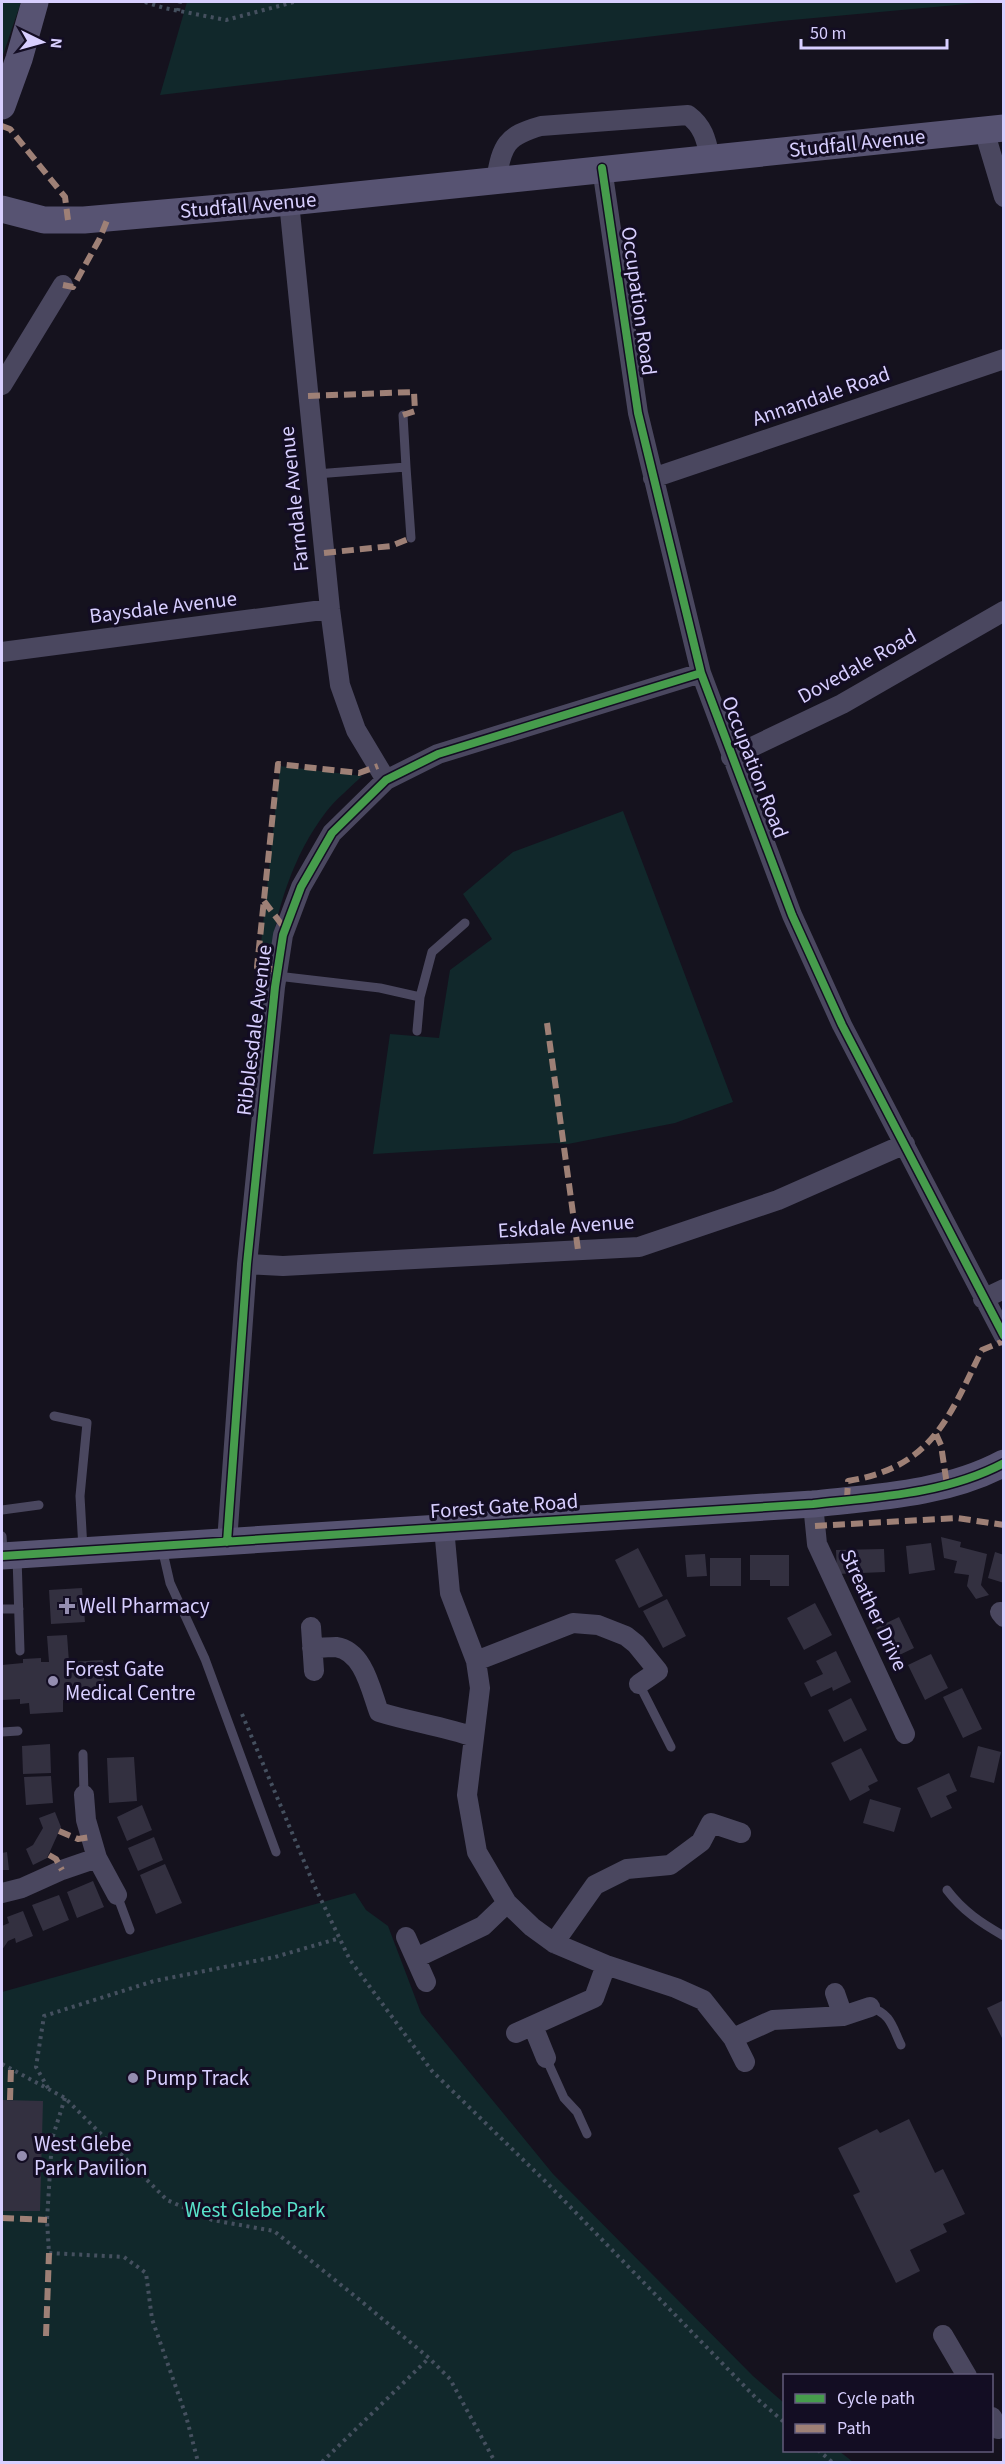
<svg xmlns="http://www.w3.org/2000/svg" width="1005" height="2464" viewBox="0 0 1005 2464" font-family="'Source Sans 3',sans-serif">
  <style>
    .green { fill: #11282b }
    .building { fill: #333040 }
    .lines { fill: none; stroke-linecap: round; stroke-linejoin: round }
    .path { stroke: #45505f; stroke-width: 4; stroke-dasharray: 3 4.5; stroke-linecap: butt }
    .lane { stroke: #4a475f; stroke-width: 9 }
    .street { stroke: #4a475f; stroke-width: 20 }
    .secondary { stroke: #575372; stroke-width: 27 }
    .quiet { stroke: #9e8076; stroke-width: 6; stroke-dasharray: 12 6; stroke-linecap: butt }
    .cycleway-casing { stroke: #130d23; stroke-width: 11 }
    .cycleway { stroke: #469c4c; stroke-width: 8 }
    .poi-dot { fill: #948db0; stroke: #130d23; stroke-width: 2 }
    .labels { text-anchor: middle; stroke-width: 6; stroke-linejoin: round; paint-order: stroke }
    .street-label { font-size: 21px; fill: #d8cfff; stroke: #130d23 }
    .poi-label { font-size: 21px; fill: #d8cfff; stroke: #130d23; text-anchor: start }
    .park-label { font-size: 21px; fill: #58e1ca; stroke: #130d23 }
  </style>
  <rect width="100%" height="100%" fill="#15121e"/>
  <path class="green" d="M2,2H21L2,58Z
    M187,2H989L781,21L160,95Z
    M280,766L362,776C350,788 336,799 326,812C293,855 276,910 269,962H259Z
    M623,811L733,1102L675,1123L568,1144L556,1143L373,1154L390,1034L439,1038L450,970L492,939L463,894L513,852Z
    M355,1893L366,1910L388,1926L421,2013L553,2174L753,2376L784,2403V2450L839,2451L853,2462H2V1992Z"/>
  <path class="building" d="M941,1537L961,1542L960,1547L987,1554L981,1585L989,1595L976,1599L967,1586L969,1575L954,1573L957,1561L944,1558Z
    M931,1543L935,1570L909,1574L906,1546Z
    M638,1548L663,1596L639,1608L615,1560Z
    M884,1549L885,1572L837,1574L836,1550Z
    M995,1552L1004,1555V1583L988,1578Z
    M705,1554L707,1576L687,1577L685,1555Z
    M750,1555H789V1586H770V1580H750Z
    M710,1558H741V1586H710Z
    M82,1588L85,1622L51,1624L49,1590Z
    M667,1599L686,1636L663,1648L643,1611Z
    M815,1603L832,1635L804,1650L787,1618Z
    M899,1617L914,1648L891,1659L876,1628Z
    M67,1635L69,1662L103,1660L105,1697L63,1700V1712L30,1714L29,1703L20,1704V1699L2,1700V1665L23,1663V1659L41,1658V1662H49L47,1636Z
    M836,1651L851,1682L833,1691L832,1687L811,1697L804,1683L823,1674L816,1661Z
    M931,1654L948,1688L925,1700L908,1665Z
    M962,1688L982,1729L963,1738L943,1697Z
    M851,1698L867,1730L844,1742L828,1710Z
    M50,1744L51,1773L23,1774L22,1746Z
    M978,1746L1001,1752L994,1783L970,1777Z
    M861,1748L878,1781L868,1786L870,1790L850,1801L831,1763Z
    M134,1757L137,1801L109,1803L107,1758Z
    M949,1773L957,1791L946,1796L952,1808L931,1818L917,1788Z
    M51,1776L53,1803L26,1805L24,1777Z
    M870,1799L901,1808L894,1832L863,1823Z
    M142,1805L152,1830L127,1841L117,1817Z
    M55,1812L61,1827L47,1858L33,1865L26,1849L33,1845L43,1828L39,1818Z
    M154,1837L163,1860L138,1871L128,1848Z
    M7,1852L9,1870H2V1853Z
    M165,1864L182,1903L156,1914L140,1875Z
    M93,1881L104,1907L77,1918L67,1892Z
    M59,1895L69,1920L43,1931L32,1905Z
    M23,1911L33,1936L16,1943L15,1938L8,1941L2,1950V1926L9,1923L7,1917Z
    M1004,2000V2042L987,2008Z
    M2,2100L43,2101L40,2211H2Z
    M909,2119L935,2173L943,2169L965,2214L943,2224L947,2232L910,2250L920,2271L896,2283L853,2195L860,2192L838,2148L877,2129L880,2133Z"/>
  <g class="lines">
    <path class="path" d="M145,2L164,8L226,20L294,2
      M178,11L180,2
      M242,1714L314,1885L350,1960L432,2071L546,2182L755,2397L784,2422
      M2,2064L65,2098L167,2200L212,2220L274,2231L361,2301L429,2358L450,2379L495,2462
      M48,2088L36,2067L44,2016L154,1981L275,1957L340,1938
      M65,2098L52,2139L47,2220L49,2253L124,2257L146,2273L152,2319L186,2416L198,2462
      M818,2450L832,2462
      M322,2462L429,2358"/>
    <path class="lane" d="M403,415L406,467
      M316,474L406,467L411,538
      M277,976L380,988L420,997
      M417,1031L420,997L432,952L465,923
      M54,1416L87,1423L80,1496L83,1549
      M2,1510L39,1505
      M2,1536L3,1553
      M162,1548L170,1583L205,1659L276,1852
      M17,1557L20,1651
      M2,1609H19
      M639,1684L671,1747
      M2,1732L18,1731
      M83,1754L84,1795
      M947,1890C963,1911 981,1923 1004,1936
      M117,1895L130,1930
      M870,2007C891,2014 892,2026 901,2045
      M546,2058L564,2098L577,2112L587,2134"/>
    <path class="street" d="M984,130L1004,197
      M602,168L638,413L701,673L792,915L842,1025L1004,1336
      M496,180C502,145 506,136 541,126L688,115C703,126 706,139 710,157
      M289,202L330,609L340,685L356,730L386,780
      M2,385L63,285
      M653,478L1004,359
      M2,652L330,609
      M731,757L842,704L1004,611
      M247,1264L283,1266L639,1247L778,1200L905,1144
      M983,1299L1004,1289
      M813,1504L817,1544L905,1734
      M444,1528L450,1593L476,1661L480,1688L467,1795L477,1852L507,1903L532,1927L554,1943L606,1965L676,1988L703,2000L733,2038L745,2062
      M227,1542L247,1264L275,987L283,935L301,887L332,833L386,780L438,754L701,673
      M1000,1612L1004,1617
      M311,1627L314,1671
      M312,1648C320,1648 328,1647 336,1647C364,1651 371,1691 379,1712C411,1722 442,1726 474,1737
      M476,1661L573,1623L598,1625L626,1636L636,1644L658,1671L639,1684
      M84,1795L86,1820L97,1858L117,1895
      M2,1893L22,1888L62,1870L97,1858
      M406,1937L426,1982
      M554,1943L595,1885L627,1869L670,1865L701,1842L711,1823L741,1833
      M416,1958L483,1926L507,1903
      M835,1993L843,2016
      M533,2026L546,2058
      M516,2033L594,1998L606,1965
      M733,2038L773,2020L843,2016L870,2007
      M943,2335L967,2376
      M992,2417L998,2429L1004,2427"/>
    <path class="secondary" d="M2,106L19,59L35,2
      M2,209L44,220H84L289,202L1004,128
      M2,1556L813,1504C877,1497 946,1494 1004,1463"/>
    <path class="quiet" d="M2,126L10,129L65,197L68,220
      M63,285L73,287L99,240L108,218
      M308,396L414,392L415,411L403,415
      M324,553L391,546L411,538
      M264,901L285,929
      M278,970L257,967L278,764L359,773L378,766
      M547,1023L578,1250
      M936,1434L941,1445L947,1485
      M847,1500L848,1481C932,1467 948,1419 982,1350L1004,1341
      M815,1526L957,1518L1004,1525
      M59,1831L78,1839L90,1837
      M49,1855L56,1859L62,1870
      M10,2100L11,2068
      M2,2218L47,2220
      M46,2336L49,2253"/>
    <g class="cycleway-casing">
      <path id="cycleway" d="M602,168L638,413L701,673L792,915L842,1025L1004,1336
        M227,1542L247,1264L275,987L283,935L301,887L332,833L386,780L438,754L701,673
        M2,1556L813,1504C877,1497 946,1494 1004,1463"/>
    </g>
    <use href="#cycleway" class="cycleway"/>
  </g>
  <g class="poi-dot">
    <path d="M64 1597h6v6h6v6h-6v6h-6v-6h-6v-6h6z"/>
    <circle cx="53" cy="1681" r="6"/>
    <circle cx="133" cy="2078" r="6"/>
    <circle cx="22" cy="2156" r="6"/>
  </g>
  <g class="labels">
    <g class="street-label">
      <text transform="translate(857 143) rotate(-6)" y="7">Studfall Avenue</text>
      <text transform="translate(248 205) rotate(-5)" y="7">Studfall Avenue</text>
      <text transform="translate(639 301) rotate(82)" y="7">Occupation Road</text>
      <text transform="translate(821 396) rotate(-19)" y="7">Annandale Road</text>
      <text transform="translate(294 499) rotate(-96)" y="7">Farndale Avenue</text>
      <text transform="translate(163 607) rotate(-7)" y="7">Baysdale Avenue</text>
      <text transform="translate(857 666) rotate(-29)" y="7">Dovedale Road</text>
      <text transform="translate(755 767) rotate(69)" y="7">Occupation Road</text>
      <text transform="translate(254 1030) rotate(-83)" y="7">Ribblesdale Avenue</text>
      <text transform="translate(566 1226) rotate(-4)" y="7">Eskdale Avenue</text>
      <text transform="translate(504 1506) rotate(-4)" y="7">Forest Gate Road</text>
      <text transform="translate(874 1610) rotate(65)" y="7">Streather Drive</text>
    </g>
    <g class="poi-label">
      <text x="79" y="1613">Well Pharmacy</text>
      <text x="65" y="1676">Forest Gate<tspan x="65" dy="24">Medical Centre</tspan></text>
      <text x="145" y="2085">Pump Track</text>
      <text x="34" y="2151">West Glebe<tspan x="34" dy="24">Park Pavilion</tspan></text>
    </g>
    <g class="park-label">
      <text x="255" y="2217">West Glebe Park</text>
    </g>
  </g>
  <rect width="1005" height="2464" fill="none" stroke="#d8cfff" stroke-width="6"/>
  <rect x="783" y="2374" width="210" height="78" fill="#130d23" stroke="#625b7b" stroke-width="1.5"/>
  <rect x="795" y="2394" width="30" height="9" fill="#469c4c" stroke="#625b7b" stroke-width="1.5"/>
  <text x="837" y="2404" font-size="18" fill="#d8cfff">Cycle path</text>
  <rect x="795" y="2424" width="30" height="9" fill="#9e8076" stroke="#625b7b" stroke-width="1.5"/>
  <text x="837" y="2434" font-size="18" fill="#d8cfff">Path</text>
  <g transform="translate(42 42) rotate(95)" stroke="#130d23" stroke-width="4.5" paint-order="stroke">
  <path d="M0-4.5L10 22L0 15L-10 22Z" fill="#d8cfff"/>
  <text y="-9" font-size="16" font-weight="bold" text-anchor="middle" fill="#d8cfff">N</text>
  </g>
  <path d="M801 39v9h146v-9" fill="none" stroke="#d8cfff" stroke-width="3"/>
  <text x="810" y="39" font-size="18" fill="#d8cfff" stroke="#130d23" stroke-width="4.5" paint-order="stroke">50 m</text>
</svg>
